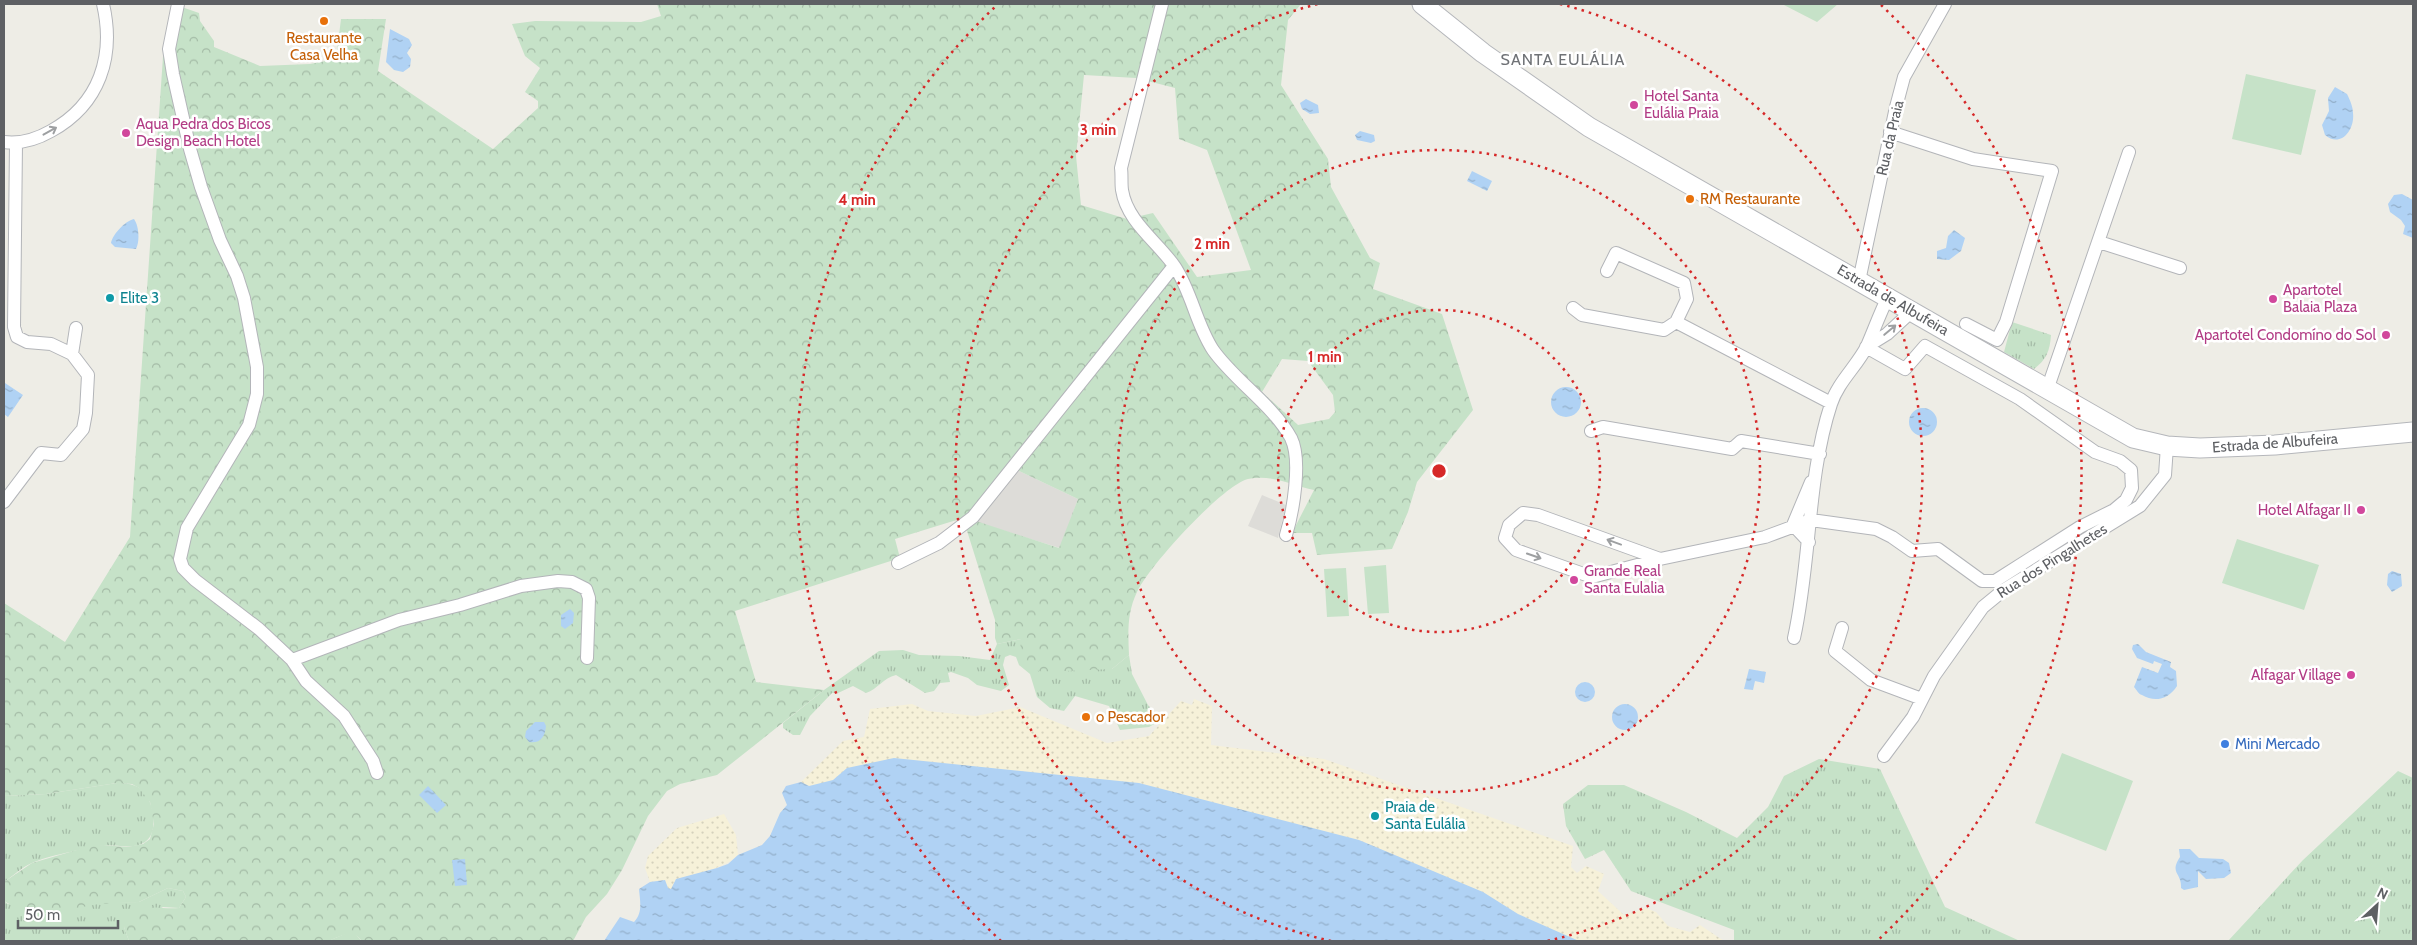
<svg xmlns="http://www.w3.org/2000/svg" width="2417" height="945" viewBox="0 0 2417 945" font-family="Cabin,sans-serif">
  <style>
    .industrial { fill: #dddcd8 }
    .grass { fill: url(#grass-tufts) }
    .forest { fill: url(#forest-crowns); fill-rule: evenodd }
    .sand { fill: url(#sand-dots) }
    .pitch { fill: #c6e2c8 }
    .water { fill: url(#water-ripples) }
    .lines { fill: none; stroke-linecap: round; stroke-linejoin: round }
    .street-casing { stroke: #b3b5b9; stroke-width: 14 }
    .secondary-casing { stroke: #b5b7bb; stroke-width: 21 }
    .street { stroke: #fff; stroke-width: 12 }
    .secondary { stroke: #fff; stroke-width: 19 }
    .oneway { stroke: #9ea0a2 }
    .ring { fill: none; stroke: #d62828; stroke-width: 2.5; stroke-dasharray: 2.5 5 }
    .food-dot { fill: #e8710a; stroke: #fff; stroke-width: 2 }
    .hotel-dot { fill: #d1479c; stroke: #fff; stroke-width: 2 }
    .culture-dot { fill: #0f9aa8; stroke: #fff; stroke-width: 2 }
    .shop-dot { fill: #3f7fe0; stroke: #fff; stroke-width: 2 }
    .labels { text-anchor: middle; stroke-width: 5; stroke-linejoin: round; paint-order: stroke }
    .food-label { font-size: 15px; fill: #c56008; stroke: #fff; text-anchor: start }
    .hotel-label { font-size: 15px; fill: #b23c85; stroke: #fff; text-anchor: start }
    .street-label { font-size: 15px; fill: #5e6064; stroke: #fff }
    .culture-label { font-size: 15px; fill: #0d838f; stroke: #fff; text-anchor: start }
    .shop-label { font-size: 15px; fill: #366cbe; stroke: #fff; text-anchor: start }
    .neighbourhood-label { font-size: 16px; letter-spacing: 1px; fill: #6f7276; stroke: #fff }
    .centre { fill: #d62828; stroke: #fff; stroke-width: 2.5 }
    .ring-label { font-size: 15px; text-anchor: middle; font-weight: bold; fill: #d62828; stroke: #fff; stroke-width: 5; stroke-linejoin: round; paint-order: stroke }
  </style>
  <defs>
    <pattern id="grass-tufts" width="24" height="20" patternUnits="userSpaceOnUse" patternTransform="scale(1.25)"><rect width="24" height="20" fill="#c6e2c8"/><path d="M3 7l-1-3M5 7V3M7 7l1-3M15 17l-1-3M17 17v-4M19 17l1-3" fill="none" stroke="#a4bba6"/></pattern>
    <pattern id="forest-crowns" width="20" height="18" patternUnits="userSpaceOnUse" patternTransform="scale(1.25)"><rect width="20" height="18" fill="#c6e2c8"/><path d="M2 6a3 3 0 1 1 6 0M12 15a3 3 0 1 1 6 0" fill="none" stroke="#a4bba6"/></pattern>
    <pattern id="sand-dots" width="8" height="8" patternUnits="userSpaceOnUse" patternTransform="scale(1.25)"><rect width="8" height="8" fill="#f6f1d9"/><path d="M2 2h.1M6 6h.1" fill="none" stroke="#d5d1bd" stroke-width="1.8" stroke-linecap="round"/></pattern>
    <pattern id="water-ripples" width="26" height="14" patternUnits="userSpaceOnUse" patternTransform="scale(1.25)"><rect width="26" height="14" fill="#b0d2f4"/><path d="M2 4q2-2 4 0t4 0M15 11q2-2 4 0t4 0" fill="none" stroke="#92aec9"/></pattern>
  </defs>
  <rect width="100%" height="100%" fill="#eeede6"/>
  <path class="industrial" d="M1017,470L1078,499L1060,548L976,522Z
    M1262,495L1286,505L1278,538L1248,526Z"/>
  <path class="grass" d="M2012,322L2051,335C2050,351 2046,360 2034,369L2004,352Z
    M1021,639L1112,669L1129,655L1132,674L1148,705L1158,717L1156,723L1149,727L1120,730L1109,706L1075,696L1064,711L1050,708L1037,697L1030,674L1019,665L1016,657L1010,655L1005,657L1003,665L1009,685L1001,691L977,685L968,678L951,672L948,673L950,682L940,683L934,691L925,693L896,675C883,678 878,689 866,693L853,686L838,693H832L810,716L800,735H793L783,728V723L824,690L879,651L903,650L919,655L959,656L990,660L997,644Z
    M1819,759L1880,769L1945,907L2020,941H1734V930L1631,891L1604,850L1585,859L1566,826L1563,804L1588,785H1624L1686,812L1737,838L1768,807L1784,776Z
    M2398,771L2413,778V941H2228L2303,860Z
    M117,783C130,783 140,785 147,796C154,808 158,834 145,842C131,851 114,843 100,846C83,849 47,856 32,863C22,867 13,876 4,882V796L46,794Z
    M168,888L183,891L186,897L179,908L163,907L124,927L129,941H4V901L8,904L139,902Z
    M347,933L355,934L362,941H328Z"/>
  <path class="forest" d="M173,4L199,13L200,21L214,41V47L260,66L310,64L336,59L341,19H386L378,71L493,149L538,108V101L525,92L540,68L525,56L512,24L535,21L641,22L661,16L657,4H1301L1288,20L1281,85L1328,159L1331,187L1370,258L1380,263L1373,289L1442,314L1473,410L1417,482L1408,512L1392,549L1317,555L1312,533H1292L1314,490C1292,485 1272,474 1248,479C1223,485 1148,567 1137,592C1127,613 1128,632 1129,655L1112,669L1042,672L1019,665L1021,639L997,644L995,638V620L963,518L895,539L900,558L735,611L756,682L824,690L717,775L680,784L667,791L648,816L622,870L607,894L586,917L573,941H362C352,928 341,936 328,941H129L124,927C137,899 155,910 179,908L186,897L183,891L168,888L139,902L99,904L60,911L15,907L4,901V882L32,863L87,847L103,845L127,847L143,844L150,839L154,824L150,802L139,788L132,784L117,783L46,794L4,796V603L65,642L130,537L164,42ZM1084,75L1136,78L1175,88L1179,139L1207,150L1251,270L1197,277L1153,213L1127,219L1081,205L1076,156ZM1282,359L1308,361L1333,395L1335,412L1329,419L1298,425L1262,392ZM1017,470L1078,499L1059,548L976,521Z"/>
  <path class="sand" d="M1194,699L1212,706L1211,745L1324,759L1573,846L1571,867L1577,873L1586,866L1604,874L1598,891L1624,915L1646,908L1656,912L1668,926L1690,932L1700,925L1724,941H1498L809,786L801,782L843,741L864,737L870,709L912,704L928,711L976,716L1020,707L1107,743L1149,736L1181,701L1192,705Z
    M724,814L736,835L738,855C721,871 696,872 674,882L672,890L668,888L665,880L650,882L645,868L648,856L677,828Z"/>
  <path class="pitch" d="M1782,4H1838L1817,22Z
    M2246,74L2316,90L2301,155L2232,139Z
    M2237,539L2319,565L2304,610L2222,583Z
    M1386,565L1389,613L1368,614L1364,567Z
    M1346,568L1349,616L1327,617L1324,569Z
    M2062,753L2133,781L2106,851L2035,823Z"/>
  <path class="water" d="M390,29L409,39L412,45L407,53L411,59L410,67L403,72L394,70L386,62Z
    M2335,87L2347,94C2350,100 2353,107 2353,113C2355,131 2340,148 2325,135L2322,125L2329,111L2328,98Z
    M1306,99L1318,105L1319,113L1310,114L1302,109L1300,103Z
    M1360,131L1374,135L1375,141L1371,143L1357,140L1355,135Z
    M1472,171L1492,181L1487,191L1467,181Z
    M2402,194L2413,200V238L2403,234L2405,226L2401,220L2390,212L2388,204L2394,195Z
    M134,219C139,226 140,241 136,249L115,247L111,243C113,234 125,221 134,219Z
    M1954,230L1965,238L1961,251L1949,260L1937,259V251L1946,248L1948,236Z
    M5,383L23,395L8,417L4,414Z
    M1551 402a15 15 0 1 1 30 0a15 15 0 1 1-30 0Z
    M1909 422a14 14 0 1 1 28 0a14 14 0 1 1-28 0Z
    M2392,571L2401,574L2402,586L2392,592L2387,585L2388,574Z
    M570,609L574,613L573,623L565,629L561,626V615Z
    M2138,644L2146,652L2171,662L2170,667L2176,671L2177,686C2169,699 2155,703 2142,695C2138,694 2137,690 2134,687L2142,667L2158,673L2162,664L2154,661L2153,664L2137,658L2132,649L2133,645Z
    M1749,669L1766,672L1764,683L1755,681L1753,690L1744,689Z
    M1575 692a10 10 0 1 1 20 0a10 10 0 1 1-20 0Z
    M1612 717a13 13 0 1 1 26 0a13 13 0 1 1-26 0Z
    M535,722H544L546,726C545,737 540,744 529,742L525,737L526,731Z
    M894,758L1139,783L1359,840L1483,892L1518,914L1579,941H604L620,917L634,922C643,913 640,901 639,889L650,882L665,880L668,888L671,889L676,879L717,868L728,864L738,855L762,845L770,836L780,813L787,805L782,793L786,786L801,782L809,786L833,780L847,768Z
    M428,786L446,805L437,813L419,795Z
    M2179,849H2190L2199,858L2223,859L2229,863L2231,873L2224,878L2206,879L2198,871V887L2184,890L2181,888C2182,872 2169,874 2180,857Z
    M465,859L467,885L455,886L452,860Z"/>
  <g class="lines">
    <g class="street-casing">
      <path id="street" d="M178,4L169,49L173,74L190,149L201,187L220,240L237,276L244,298L257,367V394L249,425L187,528L180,559L183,568L195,580L259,629L292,660L306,681L344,716L373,761L377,773
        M1162,4L1121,168C1122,175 1121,183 1122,190C1127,222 1158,242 1175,267C1192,293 1196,324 1213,350C1235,381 1273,405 1291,438C1302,460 1293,512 1286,535
        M1890,132L1973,159L2052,171L2006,322L1997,340L1966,324
        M4,142C20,144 37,139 51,131C100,104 115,56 103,4
        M2099,242L2180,268
        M1607,271L1616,253L1684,283L1687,299L1676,322
        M1859,281L1896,107L1904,77L1945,4
        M1573,308L1582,315L1664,330L1676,322L1831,403
        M1866,347L1887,334L1912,311
        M72,354L76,328
        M2047,390L2129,152
        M1591,431L1603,427L1732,449L1741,441L1820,454
        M4,502L41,453L61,455L83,429L86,413L88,375L72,354L51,344L27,342L17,337L14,327L16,143
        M1809,542L1793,525L1811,482
        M1660,559L1538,515L1523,513L1509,525L1505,538L1516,550L1592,577L1660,559L1765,537L1811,520L1876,529L1892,537L1912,551L1938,549L1982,581H1995L2080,527L2114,510L2126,500L2132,488L2131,470L2120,461L2095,452L2020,399L1925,346L1905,369L1866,347
        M898,563L939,543L973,517L1174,266
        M1842,628L1835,651L1871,680L1922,699
        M1794,638C1811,562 1807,477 1831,404C1838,382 1857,366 1867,346C1874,330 1880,313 1888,297
        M292,660L399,620L460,605L521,586L558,581L572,582L586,589L589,598L587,658
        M1884,756L1913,717L1934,676L1983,607L2005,589L2140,506L2165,475L2167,446"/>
    </g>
    <g class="secondary-casing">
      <path id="secondary" d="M1422,4L1483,53L1589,127L2133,438L2167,446L2200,448L2275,445L2413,432"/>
    </g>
    <use href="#street" class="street"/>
    <use href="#secondary" class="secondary"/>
  </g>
  <defs><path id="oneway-shaft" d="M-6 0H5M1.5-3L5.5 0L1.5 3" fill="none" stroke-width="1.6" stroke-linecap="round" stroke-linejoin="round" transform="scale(1.25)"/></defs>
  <g class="oneway">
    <use href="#oneway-shaft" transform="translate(50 131) rotate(-29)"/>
    <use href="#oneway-shaft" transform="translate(1890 330) rotate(-40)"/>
    <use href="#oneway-shaft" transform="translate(1614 542) rotate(-160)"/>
    <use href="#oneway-shaft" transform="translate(1534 556) rotate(19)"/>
  </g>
  <g class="ring">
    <circle cx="1439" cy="471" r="161"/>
    <circle cx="1439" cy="471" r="321"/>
    <path d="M1331 941A482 482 0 0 1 1318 4M1560 4A482 482 0 0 1 1547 941"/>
    <path d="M1001 941A642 642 0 0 1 997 5M1881 5A642 642 0 0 1 1877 941"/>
  </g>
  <g class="food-dot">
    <circle cx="324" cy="21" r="5"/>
    <circle cx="1690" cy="199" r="5"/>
    <circle cx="1086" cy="717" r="5"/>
  </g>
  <g class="hotel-dot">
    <circle cx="1634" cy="105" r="5"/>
    <circle cx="126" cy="133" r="5"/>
    <circle cx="2273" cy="299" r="5"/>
    <circle cx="2386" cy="335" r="5"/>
    <circle cx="2361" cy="510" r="5"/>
    <circle cx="1574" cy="580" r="5"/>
    <circle cx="2351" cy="675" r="5"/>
  </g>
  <g class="culture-dot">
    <circle cx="110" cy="298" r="5"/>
    <circle cx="1375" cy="816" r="5"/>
  </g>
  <circle class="shop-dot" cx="2225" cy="744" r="5"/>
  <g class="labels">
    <g class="food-label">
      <text x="324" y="43" text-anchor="middle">Restaurante<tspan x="324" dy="17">Casa Velha</tspan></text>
      <text x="1700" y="204">RM Restaurante</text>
      <text x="1096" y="722">o Pescador</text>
    </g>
    <g class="hotel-label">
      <text x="1644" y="101">Hotel Santa<tspan x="1644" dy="17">Eulália Praia</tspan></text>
      <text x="136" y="129">Aqua Pedra dos Bicos<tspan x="136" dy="17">Design Beach Hotel</tspan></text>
      <text x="2283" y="295">Apartotel<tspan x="2283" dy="17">Balaia Plaza</tspan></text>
      <text x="2376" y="340" text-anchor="end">Apartotel Condomíno do Sol</text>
      <text x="2351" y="515" text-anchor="end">Hotel Alfagar II</text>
      <text x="1584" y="576">Grande Real<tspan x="1584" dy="17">Santa Eulalia</tspan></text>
      <text x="2341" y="680" text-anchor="end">Alfagar Village</text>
    </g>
    <g class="street-label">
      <text transform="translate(1890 138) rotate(-77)" y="5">Rua da Praia</text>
      <text transform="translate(1893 300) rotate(30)" y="5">Estrada de Albufeira</text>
      <text transform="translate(2275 443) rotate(-4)" y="5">Estrada de Albufeira</text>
      <text transform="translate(2052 561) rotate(-32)" y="5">Rua dos Pingalhetes</text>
    </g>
    <g class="culture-label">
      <text x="120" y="303">Elite 3</text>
      <text x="1385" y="812">Praia de<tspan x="1385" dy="17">Santa Eulália</tspan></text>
    </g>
    <g class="shop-label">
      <text x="2235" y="749">Mini Mercado</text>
    </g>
    <g class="neighbourhood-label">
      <text x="1563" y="65">SANTA EULÁLIA</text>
    </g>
  </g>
  <circle cx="1439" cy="471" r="8" class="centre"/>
  <g class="ring-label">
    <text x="1098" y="135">3 min</text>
    <text x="857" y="205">4 min</text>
    <text x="1212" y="249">2 min</text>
    <text x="1325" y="362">1 min</text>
  </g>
  <rect width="2417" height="945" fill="none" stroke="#5e6064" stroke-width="10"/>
  <g transform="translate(2377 905) rotate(26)" stroke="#ffffff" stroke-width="4" paint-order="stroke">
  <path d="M0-4L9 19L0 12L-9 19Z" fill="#5e6064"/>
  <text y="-8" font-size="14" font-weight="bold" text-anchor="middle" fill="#5e6064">N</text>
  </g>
  <path d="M18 920v8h100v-8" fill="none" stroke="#5e6064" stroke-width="2.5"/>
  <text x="25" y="920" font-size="15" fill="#5e6064" stroke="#ffffff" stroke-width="4" paint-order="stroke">50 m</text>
</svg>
